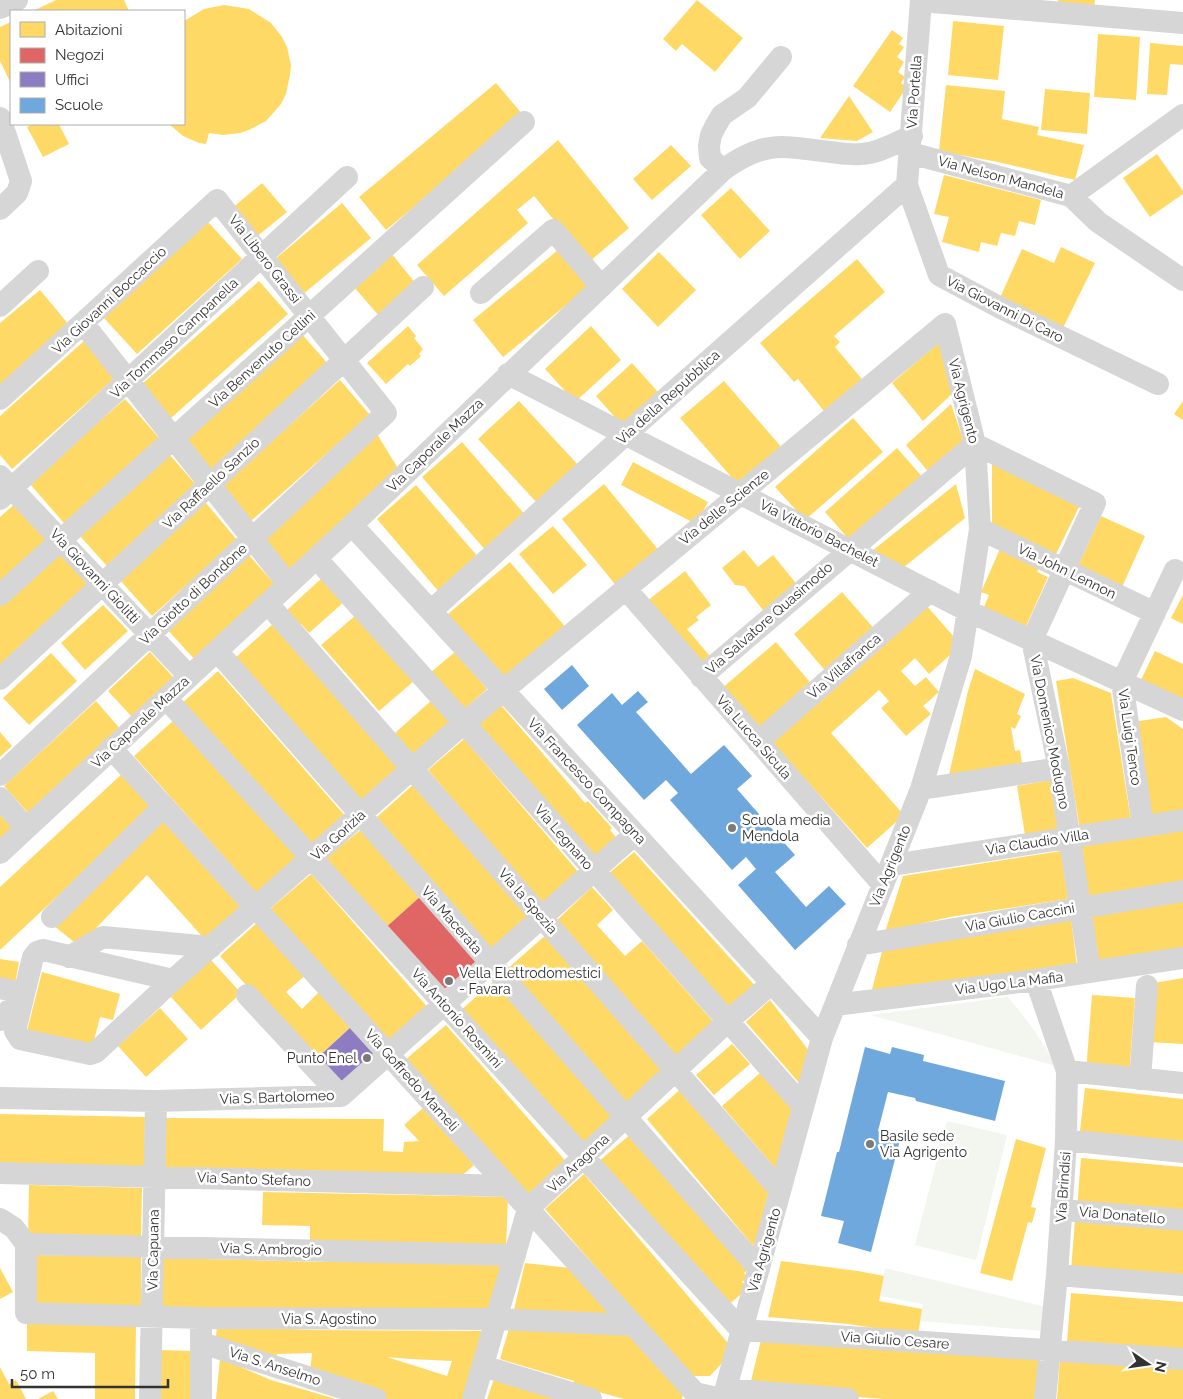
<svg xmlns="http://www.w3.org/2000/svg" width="1183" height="1399" viewBox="0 0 1183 1399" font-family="Raleway,sans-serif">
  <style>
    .green { fill: #f2f6ee }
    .homes { fill: #ffd966; fill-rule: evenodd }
    .shops { fill: #e06666 }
    .offices { fill: #8e7cc3 }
    .schools { fill: #6fa8dc }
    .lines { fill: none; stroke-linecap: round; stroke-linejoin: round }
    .minor { stroke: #d6d6d6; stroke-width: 22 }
    .poi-dot { fill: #7a7a7a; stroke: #fff; stroke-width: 2 }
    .labels { text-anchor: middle; stroke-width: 5; stroke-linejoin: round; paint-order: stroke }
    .street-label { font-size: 14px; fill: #323232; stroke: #fff }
    .poi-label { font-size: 14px; fill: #323232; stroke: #fff; text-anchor: start }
  </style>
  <rect width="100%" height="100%" fill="#fff"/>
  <path class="green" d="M1008,997C1027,1019 1042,1041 1056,1066L871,1015Z
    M947,1121L1007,1135L976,1260L915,1245Z
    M885,1268L1046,1307L1043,1331L920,1321L923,1304L880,1296Z"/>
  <path class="homes" d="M56,0H124L129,11H33Z
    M697,0L743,38L715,72L682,44L676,51L663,39Z
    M1058,0H1095L1094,7L1058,5Z
    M224,5L249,9L271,23L282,37L287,47L291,65L290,75L286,94L281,104L266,121L249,130L240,133L223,135L209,133L206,144L199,143L183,136L169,124H184V21L204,9Z
    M953,21L1004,26L998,80L948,75Z
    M11,22V84L0,61V27Z
    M892,30L903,38L899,44L904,47L897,57L904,62L898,72L905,77L901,83L907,87L890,112L853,86Z
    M1098,34L1140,37L1136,100L1094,97Z
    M1150,43L1183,46V65L1170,64L1167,95L1147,94Z
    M496,83L524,116L386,230L359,197Z
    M946,85L1005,91L1002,119L1039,127L1037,135L1084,145L1075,180L998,162L939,151Z
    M1045,89L1090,93L1087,134L1041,130Z
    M849,96L873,132L857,141L820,138Z
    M33,124H59L69,144L43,157L27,127Z
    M558,140L629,228L589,262L534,196L517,210L528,223L444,296L417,265Z
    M671,145L691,166L652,200L633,179Z
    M1157,154L1183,191V194L1150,217L1123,178Z
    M944,175L1041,200L1035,225L1019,221L1015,236L1001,233L997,246L981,242L979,252L942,242L949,217L934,214Z
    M262,183L287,212L255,238L231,209Z
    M731,188L770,231L740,259L701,215Z
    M342,203L371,238L302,295L274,260Z
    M208,222L242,259L137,354L103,317Z
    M1061,247L1095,263L1062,330L999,300L1022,249L1054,263Z
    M558,250L588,287L503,357L473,320Z
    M659,252L696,290L658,327L622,289Z
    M391,253L417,285L380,317L353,286Z
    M857,259L885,292L834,336L840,342L835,347L866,384L828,416L798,379L794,382L760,343Z
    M259,281L288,314L171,418L142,384Z
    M40,290L69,325L0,385V323Z
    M408,326L416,336L414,338L423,349L419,354L421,356L410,366L408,364L386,384L367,363Z
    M591,326L621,360L575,402L545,369Z
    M301,333L328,364L210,470L182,439Z
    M84,341L116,377L12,469L0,455V416Z
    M941,341L954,392L923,421L892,383Z
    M632,363L658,392L622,425L596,396Z
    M340,380L370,415L251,521L221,487Z
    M724,381L783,449L740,487L680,418Z
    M125,399L160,439L64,523L29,483Z
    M519,401L580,467L539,505L478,439Z
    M1183,401V420L1174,414Z
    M951,404L965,445L931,475L906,445Z
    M853,418L883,452L805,520L775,487Z
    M377,434L399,470L289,571L262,539Z
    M462,442L527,517L487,552L422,477Z
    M897,448L925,480L853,544L825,512Z
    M169,454L197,486L107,566L79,535Z
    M992,461L1080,505L1054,558L992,527Z
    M633,462L708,502L696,524L621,485Z
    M604,484L661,553L618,588L562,519Z
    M956,484L965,518L904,567L872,551Z
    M416,485L479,558L439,592L377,519Z
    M17,502L48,538L0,581V517Z
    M206,503L237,540L152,616L120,580Z
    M1101,516L1145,536L1122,587L1078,566Z
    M553,526L587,565L553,594L519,554Z
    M61,549L92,584L0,668V605Z
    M1000,549L1040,567L1037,572L1048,577L1026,626L984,607L989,595L981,592Z
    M744,550L758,567L773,555L799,587L766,614L744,586L735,585L722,568Z
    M248,554L277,587L197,662L165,627Z
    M510,562L568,630L506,683L448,614Z
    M685,571L711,605L696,617L699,620L687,629L714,661L700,673L642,605Z
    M322,578L344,602L309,633L301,624L299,626L286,611Z
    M842,592L877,632L828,674L794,634Z
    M1183,595V624L1171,618Z
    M103,605L128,631L85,670L61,643Z
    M926,605L961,645L929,674L915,658L901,671L915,686L926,677L939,692L923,706L931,714L906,736L881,708L889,701L879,690L831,733L904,815L867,848L772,742Z
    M356,615L414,681L379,711L321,645Z
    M274,623L401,769L362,804L235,658Z
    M776,642L814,687L759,734L721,689Z
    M1155,651L1183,664V700L1141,680Z
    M150,652L174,678L132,717L108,691Z
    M455,652L487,689L463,710L431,672Z
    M51,653L77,681L29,725L3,698Z
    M975,669L1025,694L1017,714L1021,716L1015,729L1011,727L1015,751L1020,750L1022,763L949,775L968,691Z
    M218,671L347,818L312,850L181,704Z
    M1073,678L1111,693L1131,821L1080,830L1056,681Z
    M432,700L450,721L413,754L395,733Z
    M96,701L122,731L30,815L4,786Z
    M500,704L575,791L585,803L588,801L612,828L610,830L620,842L596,864L476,726Z
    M1166,717L1183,729V814L1147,819L1133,722Z
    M174,720L299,859L258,895L134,756Z
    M0,732L12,746L0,757Z
    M464,739L581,875L545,908L428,770Z
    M124,772L155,805L0,950V887Z
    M1051,780L1059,829L1025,835L1017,786Z
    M415,783L533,919L494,954L377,817Z
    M0,807L17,825L0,840Z
    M162,820L245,912L209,944L147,875L79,946L54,926Z
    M1183,825V881L1088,896L1079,842Z
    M363,828L422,895L383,930L322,861Z
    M1061,851L1068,899L950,917L885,932L903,876Z
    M634,852L758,989L734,1012L608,874Z
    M311,874L430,1010L390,1045L270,909Z
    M592,887L613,910L597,925L625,956L642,941L718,1027L678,1062L554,923Z
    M1183,899V952L1098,965L1090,913Z
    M1071,919L1077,966L870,997L883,948Z
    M259,921L307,974L286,992L302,1009L320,991L352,1026L314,1061L220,956Z
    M547,934L668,1073L627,1109L506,970Z
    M0,959L19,962L15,984L0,981Z
    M210,959L241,993L201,1030L170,996Z
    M42,972L120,994L113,1020L100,1017L92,1048L27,1031Z
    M1183,978V1044L1149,1042L1154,983Z
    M495,980L617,1117L583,1148L460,1011Z
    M1092,995L1135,998L1129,1075L1086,1072Z
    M770,1000L813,1056L800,1084L746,1022Z
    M160,1008L188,1039L146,1077L118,1046Z
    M446,1025L569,1165L529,1201L405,1060Z
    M732,1044L750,1064L714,1095L696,1075Z
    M760,1073L794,1111L776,1169L722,1106Z
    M683,1087L771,1189L755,1248L647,1119Z
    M1085,1088L1183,1099V1145L1079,1139Z
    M423,1108L474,1165L456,1181L162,1171L163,1118L384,1119L383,1151L403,1152L404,1142L419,1141L404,1125Z
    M0,1114L145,1117L144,1171L0,1168Z
    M632,1133L750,1268L744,1273L748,1277L742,1282L748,1288L725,1308L598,1162Z
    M1016,1139L1046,1148L1031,1207L1036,1208L1032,1223L1028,1222L1012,1281L980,1273Z
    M1081,1158L1183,1167V1217L1077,1208Z
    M584,1174L734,1350L710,1376H691L545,1209Z
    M29,1185L142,1188L141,1243L28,1240Z
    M263,1192L508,1197L506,1248L310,1245V1226L262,1225Z
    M1075,1220L1183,1229V1279L1071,1270Z
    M32,1255L141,1256V1309L31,1308Z
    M162,1258L325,1262H508L495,1314L160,1310Z
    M781,1261L858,1271L884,1276L879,1301L922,1309L918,1335L848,1324L768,1317Z
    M525,1263L570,1268L611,1315L513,1314Z
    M0,1268L13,1292L0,1299Z
    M1071,1293L1183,1302V1351L1067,1341Z
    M27,1320L136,1324L135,1399H95V1353L27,1351Z
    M217,1326L311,1330L488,1331L466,1399H386L310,1372L312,1353L277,1354L276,1364L215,1347ZM387,1357L410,1359L452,1361L447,1376Z
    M509,1329L620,1334L635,1337L683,1395L682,1399H624L573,1385L574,1381L500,1359Z
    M761,1340L1040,1360L1038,1399H884L749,1389Z
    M159,1350L194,1351V1399H158Z
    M220,1358L271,1380L336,1399H216Z
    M1060,1358L1183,1367V1399H1057Z
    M0,1367L9,1384L16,1380L26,1399H0Z
    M494,1379L556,1399H487Z
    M53,1391L58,1399H38Z"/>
  <path class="shops" d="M422,895L482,964L443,998L383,930Z"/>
  <path class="offices" d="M352,1026L380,1056L342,1091L314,1061Z"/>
  <path class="schools" d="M572,665L589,686L562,710L544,689Z
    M638,691L648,702L636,712L691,774L724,745L752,776L737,789L795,855L775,872L806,907L829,886L846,904L795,950L738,885L756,869L746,857L732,870L670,800L678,793L666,780L644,800L577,725L612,693L622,705Z
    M865,1047L890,1054L892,1047L924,1055L923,1061L1005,1081L995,1121L916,1101L915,1098L888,1092L878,1131L901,1136L871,1252L838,1243L844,1221L821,1216L837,1152H839Z"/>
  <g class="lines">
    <path class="minor" d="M921,0L907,185L939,275L999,307L1158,384
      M921,1L1183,23
      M0,8L17,0
      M0,118L21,181L17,193L0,209
      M910,153L1071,196L1098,222L1183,280
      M723,170L710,158L709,146L711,135L716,125L722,115L747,98L781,57
      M1071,196L1183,115
      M481,293L553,230L601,286
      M0,306L38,271
      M83,323L288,584
      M508,374L968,611L1183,710
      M0,399L217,200L386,413L0,775
      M0,476L189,676
      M0,499L347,177
      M352,525L822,1038
      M980,529L1155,613
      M325,568L464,723L803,1106
      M625,588L883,885
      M0,595L524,122
      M431,611L626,434L907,185
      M276,613L780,1190
      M225,660L759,1269
      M701,677L975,444L1095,503L1032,640L1059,768L1090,972
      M0,679L423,287
      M174,707L741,1330L1183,1359
      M758,742L930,591
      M111,748L695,1393L721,1399
      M921,789L1059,768
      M0,798L26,828
      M1143,826L1122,682L1175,570
      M0,853L352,525L723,170C764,140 782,146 830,152C840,153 850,155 861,154C879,153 895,143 912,136
      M892,865L1183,820
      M52,917L164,806
      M858,945L1183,891
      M69,957L103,937L211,947
      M173,980L43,950L37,952L33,957L15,1031L20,1039L90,1054L96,1052L173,980L458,728L945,324L975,444L980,529L961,656L921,789L822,1038L723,1399
      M1036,980L1067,1071L1066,1140L1063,1187L1057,1275L1045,1399
      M0,988L24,994L0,1020
      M247,995L341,1096
      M835,1005L1036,980L1183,958
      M1067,1071L1183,1083
      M1140,1079L1147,986
      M0,1098L156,1101L341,1096L635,834
      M1066,1140L1183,1152
      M0,1173L507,1186
      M1061,1210L1183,1220
      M0,1219L14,1228L26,1244V1313L201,1318L498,1319L632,1325
      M26,1244L515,1255
      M1057,1275L1183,1285
      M202,1343L376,1399
      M483,1366L591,1399
      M726,1389L848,1399
      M150,1399L156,1101
      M201,1399V1330
      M473,1399L528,1209L728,1021L772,983"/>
  </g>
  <g class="poi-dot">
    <circle cx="732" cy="828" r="5"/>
    <circle cx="449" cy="981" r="5"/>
    <circle cx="367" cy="1058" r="5"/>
    <circle cx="870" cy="1144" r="5"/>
  </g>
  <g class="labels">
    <g class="street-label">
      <text transform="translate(914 92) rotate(-86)" y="5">Via Portella</text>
      <text transform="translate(1001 177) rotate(15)" y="5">Via Nelson Mandela</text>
      <text transform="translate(265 259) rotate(52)" y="5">Via Libero Grassi</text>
      <text transform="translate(109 300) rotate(-43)" y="5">Via Giovanni Boccaccio</text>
      <text transform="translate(1005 309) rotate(27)" y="5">Via Giovanni Di Caro</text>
      <text transform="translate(174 338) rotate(-43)" y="5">Via Tommaso Campanella</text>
      <text transform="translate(262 359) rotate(-42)" y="5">Via Benvenuto Cellini</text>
      <text transform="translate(668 397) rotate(-42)" y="5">Via della Repubblica</text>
      <text transform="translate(964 401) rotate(76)" y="5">Via Agrigento</text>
      <text transform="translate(435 445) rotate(-44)" y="5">Via Caporale Mazza</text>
      <text transform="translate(211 483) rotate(-43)" y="5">Via Raffaello Sanzio</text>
      <text transform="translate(724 507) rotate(-39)" y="5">Via delle Scienze</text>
      <text transform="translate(819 533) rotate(27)" y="5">Via Vittorio Bachelet</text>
      <text transform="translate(1067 571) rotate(26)" y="5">Via John Lennon</text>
      <text transform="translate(95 576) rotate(47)" y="5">Via Giovanni Giolitti</text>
      <text transform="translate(193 594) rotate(-43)" y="5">Via Giotto di Bondone</text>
      <text transform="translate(769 618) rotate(-41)" y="5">Via Salvatore Quasimodo</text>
      <text transform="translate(844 666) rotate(-41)" y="5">Via Villafranca</text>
      <text transform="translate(140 722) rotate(-43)" y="5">Via Caporale Mazza</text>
      <text transform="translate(1050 732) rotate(79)" y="5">Via Domenico Modugno</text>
      <text transform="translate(754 737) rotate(49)" y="5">Via Lucca Sicula</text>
      <text transform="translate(1130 737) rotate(82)" y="5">Via Luigi Tenco</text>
      <text transform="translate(587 781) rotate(47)" y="5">Via Francesco Compagna</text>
      <text transform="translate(338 835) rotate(-42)" y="5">Via Gorizia</text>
      <text transform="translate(564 837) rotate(49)" y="5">Via Legnano</text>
      <text transform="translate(1037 842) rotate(-9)" y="5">Via Claudio Villa</text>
      <text transform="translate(890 866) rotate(-68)" y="5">Via Agrigento</text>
      <text transform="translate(528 901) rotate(49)" y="5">Via la Spezia</text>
      <text transform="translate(1020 917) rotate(-10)" y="5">Via Giulio Caccini</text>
      <text transform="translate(452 920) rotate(49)" y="5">Via Macerata</text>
      <text transform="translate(1009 983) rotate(-7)" y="5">Via Ugo La Mafia</text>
      <text transform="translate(457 1018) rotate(48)" y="5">Via Antonio Rosmini</text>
      <text transform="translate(412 1080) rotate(48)" y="5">Via Goffredo Mameli</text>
      <text transform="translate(277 1097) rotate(-2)" y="5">Via S. Bartolomeo</text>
      <text transform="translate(578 1163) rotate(-43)" y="5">Via Aragona</text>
      <text transform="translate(254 1179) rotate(2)" y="5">Via Santo Stefano</text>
      <text transform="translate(1063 1187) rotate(-86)" y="5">Via Brindisi</text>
      <text transform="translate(1122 1215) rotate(5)" y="5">Via Donatello</text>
      <text transform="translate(271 1249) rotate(1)" y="5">Via S. Ambrogio</text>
      <text transform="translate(153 1250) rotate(-89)" y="5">Via Capuana</text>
      <text transform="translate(764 1250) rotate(-74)" y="5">Via Agrigento</text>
      <text x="329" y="1324">Via S. Agostino</text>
      <text transform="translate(895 1340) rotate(4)" y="5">Via Giulio Cesare</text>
      <text transform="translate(275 1366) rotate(18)" y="5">Via S. Anselmo</text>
    </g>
    <g class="poi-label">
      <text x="742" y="825">Scuola media<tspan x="742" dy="16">Mendola</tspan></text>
      <text x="459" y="978">Vella Elettrodomestici<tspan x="459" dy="16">- Favara</tspan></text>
      <text x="357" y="1063" text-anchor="end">Punto Enel</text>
      <text x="880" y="1141">Basile sede<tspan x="880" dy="16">Via Agrigento</tspan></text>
    </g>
  </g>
  <rect x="10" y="10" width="175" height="115" fill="#ffffff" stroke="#adadad"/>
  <rect x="20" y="22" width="25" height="15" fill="#ffd966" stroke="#adadad"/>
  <text x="55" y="35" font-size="15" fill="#323232">Abitazioni</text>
  <rect x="20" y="48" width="25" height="15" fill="#e06666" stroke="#adadad"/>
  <text x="55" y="60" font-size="15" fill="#323232">Negozi</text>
  <rect x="20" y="72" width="25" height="15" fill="#8e7cc3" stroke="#adadad"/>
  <text x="55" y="85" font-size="15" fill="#323232">Uffici</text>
  <rect x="20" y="98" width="25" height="15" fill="#6fa8dc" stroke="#adadad"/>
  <text x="55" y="110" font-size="15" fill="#323232">Scuole</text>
  <g transform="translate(1148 1364) rotate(103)" stroke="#ffffff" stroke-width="4" paint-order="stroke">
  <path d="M0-4L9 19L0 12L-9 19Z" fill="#323232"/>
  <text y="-8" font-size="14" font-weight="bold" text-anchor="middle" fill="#323232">N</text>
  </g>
  <path d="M12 1379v8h156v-8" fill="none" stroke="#323232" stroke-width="2.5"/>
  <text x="20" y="1379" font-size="15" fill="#323232" stroke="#ffffff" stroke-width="4" paint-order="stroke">50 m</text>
</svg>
